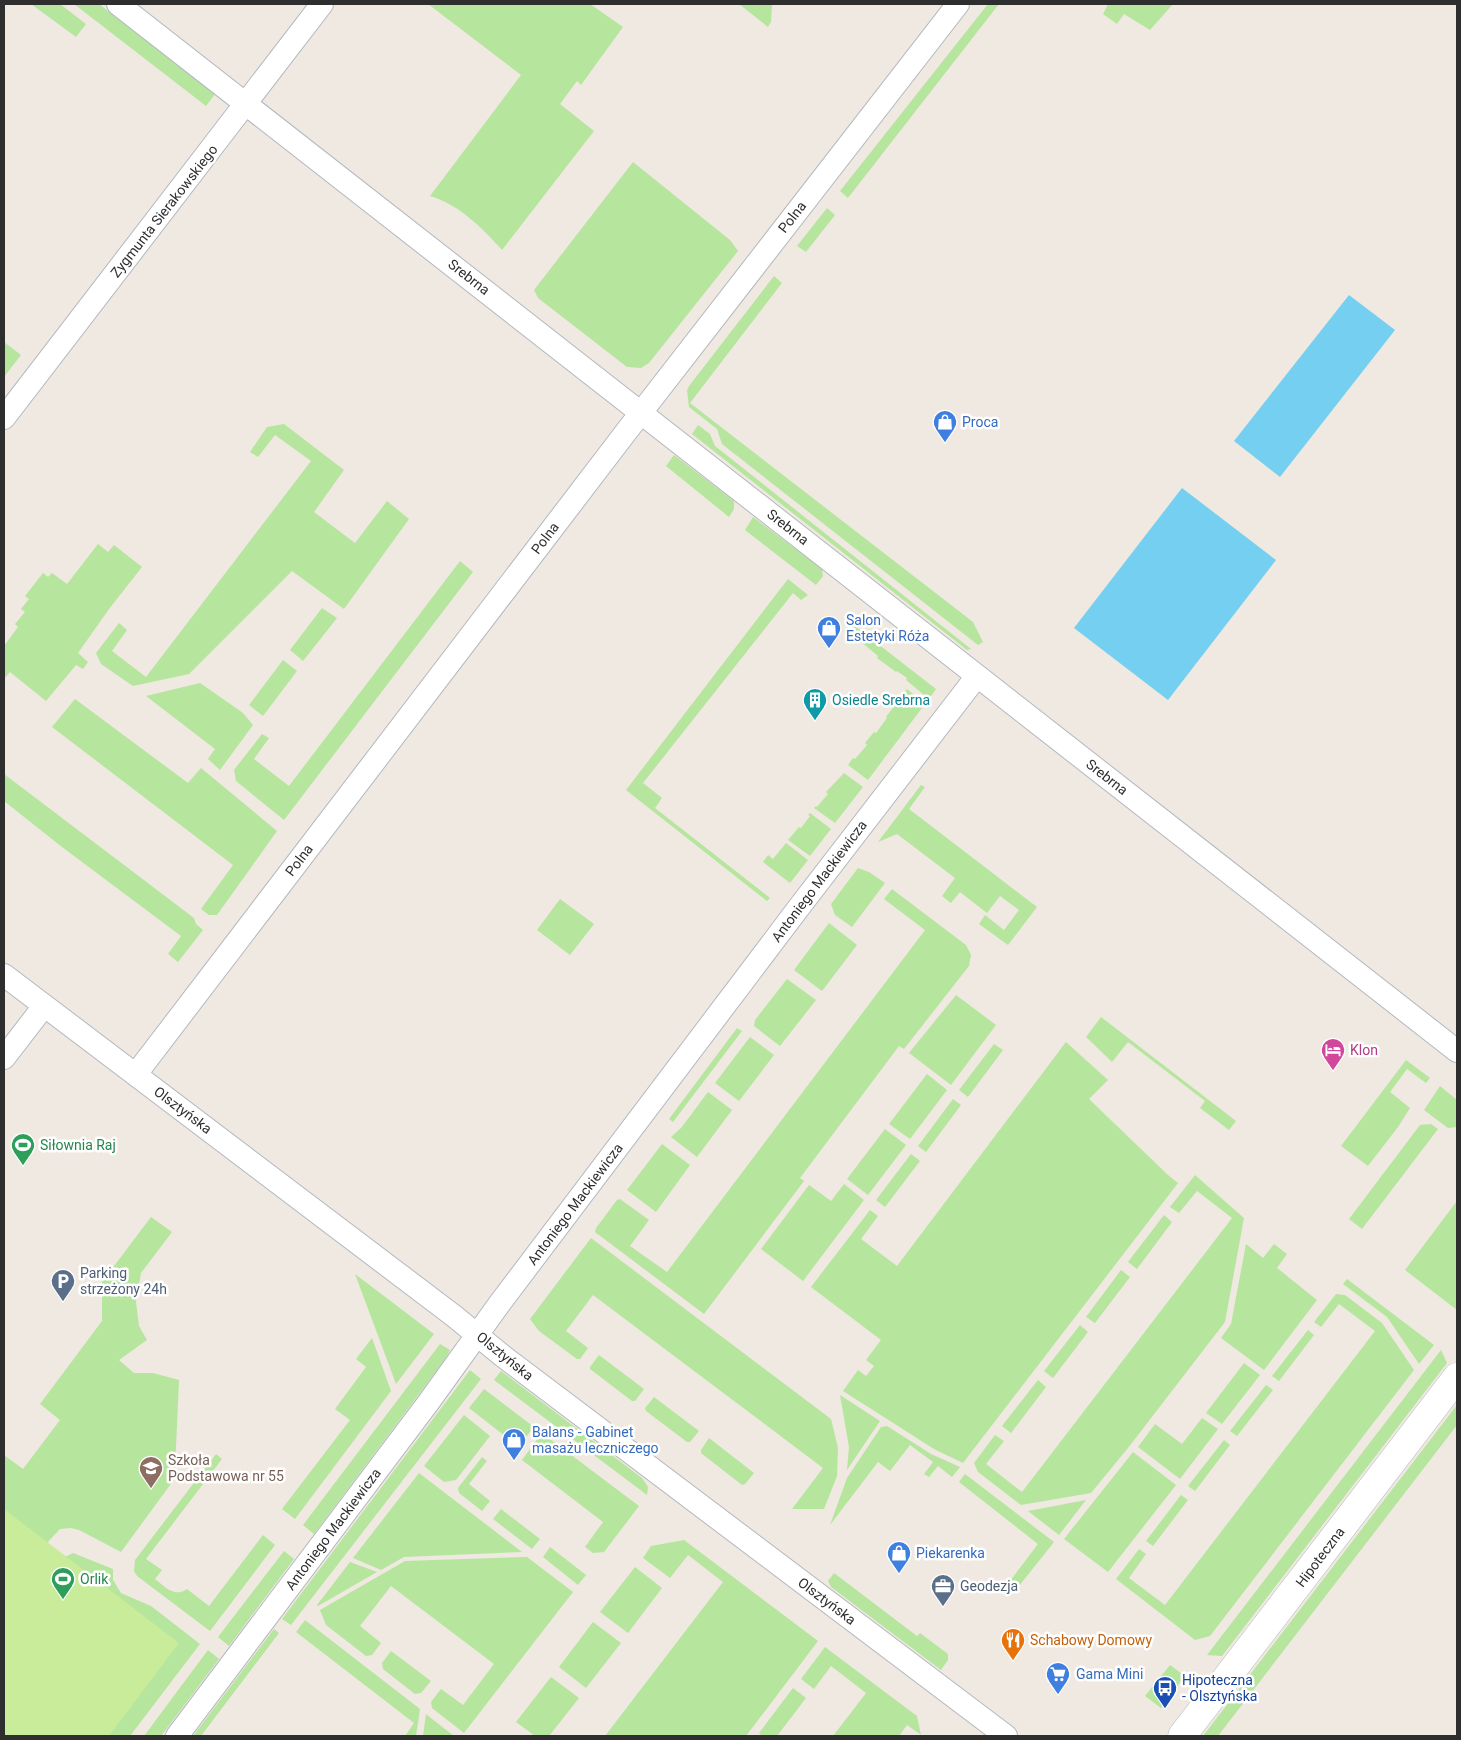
<svg xmlns="http://www.w3.org/2000/svg" width="1461" height="1740" viewBox="0 0 1461 1740" font-family="Roboto,sans-serif">
  <style>
    .green { fill: #b6e59e }
    .pitch { fill: #c9ec9a }
    .water { fill: #75cff0 }
    .lines { fill: none; stroke-linecap: round; stroke-linejoin: round }
    .street-casing { stroke: #b4b7c1; stroke-width: 24 }
    .secondary-casing { stroke: #b4b7c1; stroke-width: 29 }
    .street { stroke: #fff; stroke-width: 22 }
    .secondary { stroke: #fff; stroke-width: 28 }
    .labels { text-anchor: middle; stroke-width: 5; stroke-linejoin: round; paint-order: stroke }
    .street-label { font-size: 14px; fill: #2e2e2e; stroke: #fff }
    .shop-label { font-size: 14px; fill: #366cbe; stroke: #fff; text-anchor: start }
    .culture-label { font-size: 14px; fill: #0d838f; stroke: #fff; text-anchor: start }
    .hotel-label { font-size: 14px; fill: #b23c85; stroke: #fff; text-anchor: start }
    .leisure-label { font-size: 14px; fill: #27864d; stroke: #fff; text-anchor: start }
    .service-label { font-size: 14px; fill: #4e5e75; stroke: #fff; text-anchor: start }
    .education-label { font-size: 14px; fill: #785e54; stroke: #fff; text-anchor: start }
    .food-label { font-size: 14px; fill: #c56008; stroke: #fff; text-anchor: start }
    .transit-label { font-size: 14px; fill: #164399; stroke: #fff; text-anchor: start }
  </style>
  <rect width="100%" height="100%" fill="#efe9e1"/>
  <path class="green" d="M31,4H60L86,24L76,37Z
    M74,4H99L215,94L206,106Z
    M428,4H590L623,27L581,85L577,81L560,104L594,131L502,250C482,228 460,205 430,196L521,75Z
    M739,4H772L771,22L768,27Z
    M988,4H999L848,198L840,191Z
    M1108,4H1173L1150,30L1124,14L1117,24L1103,14Z
    M633,162L730,240L738,251L649,363L641,368L627,367L538,298L534,290Z
    M827,208L835,215L806,252L797,246Z
    M774,276L782,283L690,403L973,622L983,642L978,645L722,444L717,429L689,407L687,390L689,386Z
    M4,342L21,355L4,377Z
    M284,424L344,470L314,512L355,543L387,501L409,519L344,609L292,571L189,674L133,686L101,664L96,653L119,623L127,630L112,651L146,677L311,461L275,435L258,457L250,452L267,427Z
    M698,425L710,434L715,446L971,649L967,650L692,434Z
    M674,455L734,501V509L729,517L666,466Z
    M753,517L822,569L823,576L816,585L745,530Z
    M98,544L108,552L114,545L142,567L109,609L78,653L88,662L83,669L76,665L46,701L10,672L4,679V646L18,627L15,624L25,612L21,609L29,599L25,596L43,573L48,577L52,573L67,584Z
    M460,561L473,572L284,820L236,781L234,770L262,734L269,738L254,759L289,786Z
    M788,579L808,595L801,600L793,593L643,783L662,798L655,808L770,898L767,901L626,790Z
    M322,608L337,618L303,661L290,650Z
    M851,623L936,689L929,699L906,680L907,678L897,671L896,672L877,658L878,656L860,641L859,643L844,631Z
    M283,660L297,671L263,716L249,705Z
    M200,683L243,713L253,725L220,770L208,759L215,749L146,696Z
    M907,689L925,704L868,780L848,765L853,758L855,759L867,745L865,743L874,732L876,733L887,718L886,717Z
    M75,699L188,783L201,768L277,831L217,915H209L201,909L233,865L52,727Z
    M844,773L863,787L835,823L814,808L816,806L817,807L828,794L826,792Z
    M4,774L194,918L196,924L203,930L178,962L168,954L181,936L62,847L4,801Z
    M921,785L925,787L909,809L1037,907L1008,945L979,924L985,915L1004,930L1019,910L1000,896L987,913L960,892L951,903L942,896L955,878L897,834L878,842Z
    M810,813L831,829L810,856L788,840L799,827L801,828L810,816L808,815Z
    M786,843L808,860L790,883L763,862L768,855L773,859Z
    M858,868L869,872L885,883L852,927L835,915L831,904Z
    M892,889L966,945L971,955L969,966L904,1049L899,1046L800,1178L804,1181L704,1314L595,1232L596,1228L617,1200L620,1199L649,1220L630,1246L667,1272L925,930L884,899Z
    M560,899L594,924L570,955L537,930Z
    M829,923L857,945L822,991L794,970Z
    M787,979L816,1000L780,1046L754,1026L755,1020Z
    M956,995L996,1025L951,1085L909,1053Z
    M1101,1017L1236,1121L1229,1130L1200,1108L1205,1101L1128,1042L1112,1062L1086,1037Z
    M737,1028L742,1031L673,1122L669,1119Z
    M750,1037L774,1055L739,1101L715,1083Z
    M1066,1042L1108,1080L1089,1099L1168,1175L1178,1183L963,1463L934,1449L843,1391L858,1370L866,1376L874,1366L866,1360L881,1340L811,1287L870,1210L878,1216L861,1239L897,1266Z
    M994,1044L1003,1050L968,1097L959,1090Z
    M1406,1060L1430,1078L1426,1083L1407,1069L1390,1092L1410,1108L1398,1127L1368,1166L1341,1146Z
    M927,1074L947,1090L910,1139L889,1124Z
    M1440,1086L1457,1100V1127L1448,1128L1424,1110Z
    M708,1092L732,1110L697,1157L671,1137L681,1128Z
    M953,1099L961,1105L926,1152L918,1146Z
    M1431,1124L1438,1129L1362,1229L1349,1219L1420,1125Z
    M885,1129L906,1145L868,1195L847,1179Z
    M662,1144L690,1165L656,1212L627,1190Z
    M911,1154L920,1161L885,1207L876,1200Z
    M1195,1175L1244,1218L1225,1322L1128,1448L1091,1493L1021,1505L978,1472L974,1463L995,1435L1004,1441L986,1464L1022,1492L1232,1218L1197,1191L1179,1213L1170,1207Z
    M844,1184L864,1200L803,1281L761,1249L809,1185L831,1201Z
    M1457,1201V1310L1405,1270Z
    M1164,1215L1172,1222L1137,1269L1128,1262Z
    M151,1217L172,1232L141,1273L136,1302L139,1326L147,1340L119,1360L134,1373H153L179,1380L175,1470L173,1481L121,1552L79,1530L71,1528L60,1529L47,1543L17,1582L4,1581V1455L23,1469L60,1420L40,1404L102,1321V1282Z
    M591,1238L831,1419L838,1448L837,1476L824,1509H792L823,1468L593,1295L566,1331L588,1348L580,1359H577L539,1331L530,1319Z
    M1246,1244L1263,1258L1274,1244L1287,1254L1277,1268L1317,1300L1264,1370L1221,1338L1231,1324Z
    M1121,1270L1130,1277L1095,1323L1086,1317Z
    M355,1274L434,1334L396,1384Z
    M1347,1279L1434,1345L1419,1364L1387,1317L1343,1284Z
    M1336,1294L1345,1295L1382,1323L1414,1370L1210,1636L1195,1640L1116,1579L1139,1549L1146,1554L1129,1578L1165,1605L1375,1331L1339,1304L1321,1327L1314,1322Z
    M1080,1325L1088,1332L1053,1378L1044,1371Z
    M1308,1330L1314,1335L1279,1381L1272,1376Z
    M372,1338L391,1391L295,1519L282,1509L350,1420L335,1409L366,1367L356,1359Z
    M440,1344L450,1350L446,1358L314,1534L303,1525Z
    M1441,1350L1447,1363L1222,1656L1207,1655Z
    M599,1355L644,1389L635,1401H632L590,1369V1367Z
    M1244,1363L1260,1375L1222,1424L1206,1413Z
    M470,1370L481,1379L291,1625L282,1619Z
    M501,1371L642,1478L648,1487L647,1495L494,1380Z
    M1038,1380L1046,1387L1011,1433L1002,1426Z
    M1266,1385L1273,1390L1237,1436L1230,1431Z
    M484,1389L534,1427L521,1443L515,1444L469,1408Z
    M840,1395L880,1421L847,1470L849,1447Z
    M654,1397L699,1431L690,1442H687L646,1411L645,1408Z
    M1457,1405V1425L1218,1736H1203Z
    M464,1415L490,1436L456,1480L444,1482L424,1466Z
    M1202,1418L1218,1429L1180,1479L1138,1447L1155,1424L1182,1444Z
    M887,1426L931,1454L960,1467L952,1477L938,1466L929,1477L924,1474L933,1462L910,1445L890,1471L878,1462L830,1525L847,1478L881,1427Z
    M542,1433L639,1506L604,1552L593,1553L585,1547L603,1522L522,1460Z
    M709,1438L754,1473L745,1484L742,1485L701,1453V1450Z
    M1224,1440L1230,1445L1195,1491L1188,1486Z
    M1133,1452L1176,1485L1108,1572L1064,1539Z
    M216,1454L222,1459L146,1559L162,1570L155,1579C165,1587 175,1598 187,1589L209,1606L263,1535L275,1545L210,1631L137,1576L134,1571L135,1560Z
    M482,1457L487,1461L469,1484L490,1501L482,1511L459,1493L458,1488Z
    M419,1473L522,1552L404,1557L381,1570L353,1558Z
    M965,1474L1054,1542L1015,1591L1007,1585L1038,1544L959,1482Z
    M1181,1495L1188,1500L1153,1546L1146,1541Z
    M1086,1500L1059,1535L1028,1511Z
    M501,1509L540,1539L532,1549L493,1519Z
    M684,1540L818,1641L746,1736H605L723,1582L688,1555L670,1578L643,1558L651,1546Z
    M550,1547L586,1575L578,1585L543,1557Z
    M284,1551L294,1559L229,1646L218,1637Z
    M73,1553L113,1569V1580L121,1593L151,1606L200,1644L130,1736H96L159,1669L65,1557Z
    M527,1557L573,1592L464,1733L432,1708L431,1702L441,1689L463,1705L494,1664L391,1586L360,1626L381,1643L372,1655L366,1656L326,1625L320,1610L405,1561Z
    M350,1562L377,1572L318,1606L317,1605Z
    M635,1567L662,1588L628,1633L600,1612Z
    M834,1573L917,1636L920,1633L948,1654V1660L941,1670L831,1587L828,1581Z
    M305,1620L420,1709L416,1736H405L414,1723L296,1632Z
    M593,1622L621,1643L586,1688L559,1667Z
    M274,1629L279,1633L201,1736H193Z
    M825,1647L917,1716L921,1735L907,1725L899,1736H833L866,1693L831,1666L814,1689L801,1679Z
    M208,1650L219,1659L161,1736H144Z
    M391,1651L431,1681L421,1693L415,1694L383,1669L382,1663Z
    M1170,1665L1185,1676L1161,1708L1145,1696Z
    M551,1677L579,1698L549,1736H535L516,1722Z
    M793,1688L806,1698L777,1736H762L759,1733Z
    M426,1714L427,1715L454,1736H423Z"/>
  <path class="pitch" d="M4,1509L179,1643L109,1736H4Z"/>
  <path class="water" d="M1349,295L1395,330L1280,477L1234,441Z
    M1182,488L1276,560L1168,700L1074,628Z"/>
  <g class="lines">
    <g class="street-casing">
      <path id="street" d="M118,4L1457,1051
        M4,418L322,4
        M4,975L454,1316L504,1357L1006,1736
        M4,1058L44,1006
        M136,1074L626,432L958,4
        M177,1736L428,1403L500,1303L800,906L977,676"/>
    </g>
    <g class="secondary-casing">
      <path id="secondary" d="M1182,1736L1457,1377"/>
    </g>
    <use href="#street" class="street"/>
    <use href="#secondary" class="secondary"/>
  </g>
  <defs>
    <g id="shop-pin" transform="scale(1.25)"><path d="M0 17L-7.5 6A9.5 9.5 0 1 1 7.5 6Z" fill="#3f7fe0" stroke="#fff"/><path d="M-5-2.5h2.3a2.7 3.5 0 0 1 5.4 0H5L5.5 6h-11ZM-1.5-2.5h3a1.5 2.3 0 0 0-3 0Z" fill="#fff"/></g>
    <g id="building-pin" transform="scale(1.25)"><path d="M0 17L-7.5 6A9.5 9.5 0 1 1 7.5 6Z" fill="#0f9aa8" stroke="#fff"/><path d="M-4-6H4V6H1V3H-1V6H-4ZM-2.5-4.3h1.7v1.8h-1.7ZM.8-4.3h1.7v1.8H.8ZM-2.5-1h1.7V.8h-1.7ZM.8-1h1.7V.8H.8Z" fill="#fff"/></g>
    <g id="hotel-pin" transform="scale(1.25)"><path d="M0 17L-7.5 6A9.5 9.5 0 1 1 7.5 6Z" fill="#d1479c" stroke="#fff"/><path d="M-6-4.5h1.5V1H6V5H4.5V3h-9V5H-6ZM-4 0a1.8 1.8 0 1 1 3.6 0ZM.5 0V-2.5h3Q6-2.5 6 0Z" fill="#fff"/></g>
    <g id="stadium-pin" transform="scale(1.25)"><path d="M0 17L-7.5 6A9.5 9.5 0 1 1 7.5 6Z" fill="#2e9e5b" stroke="#fff"/><path d="M0-5a6.5 5 0 1 0 0 10a6.5 5 0 1 0 0-10ZM-3.5-1.8h7v3.6h-7Z" fill="#fff"/></g>
    <g id="parking-pin" transform="scale(1.25)"><path d="M0 17L-7.5 6A9.5 9.5 0 1 1 7.5 6Z" fill="#5c6f8a" stroke="#fff"/><path d="M-3.5-5.5H1a3.5 3.5 0 0 1 0 7H-1V5.5H-3.5ZM-1-3.4V-.6H.8a1.4 1.4 0 0 0 0-2.8Z" fill="#fff"/></g>
    <g id="school-pin" transform="scale(1.25)"><path d="M0 17L-7.5 6A9.5 9.5 0 1 1 7.5 6Z" fill="#8d6e63" stroke="#fff"/><path d="M0-5L7-2L0 1L-7-2ZM-4 1L0 2.5L4 1V4Q0 6-4 4Z" fill="#fff"/></g>
    <g id="office-pin" transform="scale(1.25)"><path d="M0 17L-7.5 6A9.5 9.5 0 1 1 7.5 6Z" fill="#5c6f8a" stroke="#fff"/><path d="M-6-3h4V-5.5h4V-3h4V5H-6ZM-1-4.5V-3h2v-1.5ZM-6 0V1H6V0Z" fill="#fff"/></g>
    <g id="restaurant-pin" transform="scale(1.25)"><path d="M0 17L-7.5 6A9.5 9.5 0 1 1 7.5 6Z" fill="#e8710a" stroke="#fff"/><path d="M-5-6h1v4h1v-4h1v4h1v-4h1v5L-1.5 .5V6h-2V.5L-5-1ZM5-6V6H3V1.5H1.5Q1.5-4 5-6Z" fill="#fff"/></g>
    <g id="supermarket-pin" transform="scale(1.25)"><path d="M0 17L-7.5 6A9.5 9.5 0 1 1 7.5 6Z" fill="#3f7fe0" stroke="#fff"/><path d="M-6-5.5h2.5l.6 2H6L4.5 2H-2.5L-4.4-4H-6ZM-1.5 3.2a1.3 1.3 0 1 0 .1 0ZM3 3.2a1.3 1.3 0 1 0 .1 0Z" fill="#fff"/></g>
    <g id="bus-pin" transform="scale(1.25)"><path d="M0 17L-7.5 6A9.5 9.5 0 1 1 7.5 6Z" fill="#1a4fb4" stroke="#fff"/><path d="M-5-6H5V4H4V6H2V4H-2V6H-4V4H-5ZM-3.5-4V0h7V-4ZM-3.5 1.2v1.5H-2V1.2ZM2 1.2v1.5H3.5V1.2Z" fill="#fff"/></g>
  </defs>
  <g fill-rule="evenodd">
    <use href="#shop-pin" x="945" y="422"/>
    <use href="#shop-pin" x="829" y="628"/>
    <use href="#building-pin" x="815" y="700"/>
    <use href="#hotel-pin" x="1333" y="1050"/>
    <use href="#stadium-pin" x="23" y="1145"/>
    <use href="#parking-pin" x="63" y="1281"/>
    <use href="#shop-pin" x="514" y="1440"/>
    <use href="#school-pin" x="151" y="1468"/>
    <use href="#shop-pin" x="899" y="1553"/>
    <use href="#stadium-pin" x="63" y="1579"/>
    <use href="#office-pin" x="943" y="1586"/>
    <use href="#restaurant-pin" x="1013" y="1640"/>
    <use href="#supermarket-pin" x="1058" y="1674"/>
    <use href="#bus-pin" x="1165" y="1688"/>
  </g>
  <g class="labels">
    <g class="street-label">
      <text transform="translate(164 211) rotate(-52)" y="5">Zygmunta Sierakowskiego</text>
      <text transform="translate(792 217) rotate(-52)" y="5">Polna</text>
      <text transform="translate(469 277) rotate(38)" y="5">Srebrna</text>
      <text transform="translate(788 527) rotate(38)" y="5">Srebrna</text>
      <text transform="translate(545 538) rotate(-53)" y="5">Polna</text>
      <text transform="translate(1107 777) rotate(38)" y="5">Srebrna</text>
      <text transform="translate(299 860) rotate(-53)" y="5">Polna</text>
      <text transform="translate(819 881) rotate(-53)" y="5">Antoniego Mackiewicza</text>
      <text transform="translate(183 1110) rotate(37)" y="5">Olsztyńska</text>
      <text transform="translate(575 1204) rotate(-53)" y="5">Antoniego Mackiewicza</text>
      <text transform="translate(505 1356) rotate(39)" y="5">Olsztyńska</text>
      <text transform="translate(333 1529) rotate(-53)" y="5">Antoniego Mackiewicza</text>
      <text transform="translate(1320 1557) rotate(-53)" y="5">Hipoteczna</text>
      <text transform="translate(827 1601) rotate(37)" y="5">Olsztyńska</text>
    </g>
    <g class="shop-label">
      <text x="962" y="427">Proca</text>
      <text x="846" y="625">Salon<tspan x="846" dy="16">Estetyki Róża</tspan></text>
      <text x="532" y="1437">Balans - Gabinet<tspan x="532" dy="16">masażu leczniczego</tspan></text>
      <text x="916" y="1558">Piekarenka</text>
      <text x="1076" y="1679">Gama Mini</text>
    </g>
    <g class="culture-label">
      <text x="832" y="705">Osiedle Srebrna</text>
    </g>
    <g class="hotel-label">
      <text x="1350" y="1055">Klon</text>
    </g>
    <g class="leisure-label">
      <text x="40" y="1150">Siłownia Raj</text>
      <text x="80" y="1584">Orlik</text>
    </g>
    <g class="service-label">
      <text x="80" y="1278">Parking<tspan x="80" dy="16">strzeżony 24h</tspan></text>
      <text x="960" y="1591">Geodezja</text>
    </g>
    <g class="education-label">
      <text x="168" y="1465">Szkoła<tspan x="168" dy="16">Podstawowa nr 55</tspan></text>
    </g>
    <g class="food-label">
      <text x="1030" y="1645">Schabowy Domowy</text>
    </g>
    <g class="transit-label">
      <text x="1182" y="1685">Hipoteczna<tspan x="1182" dy="16">- Olsztyńska</tspan></text>
    </g>
  </g>
  <rect width="1461" height="1740" fill="none" stroke="#2e2e2e" stroke-width="10"/>
</svg>
